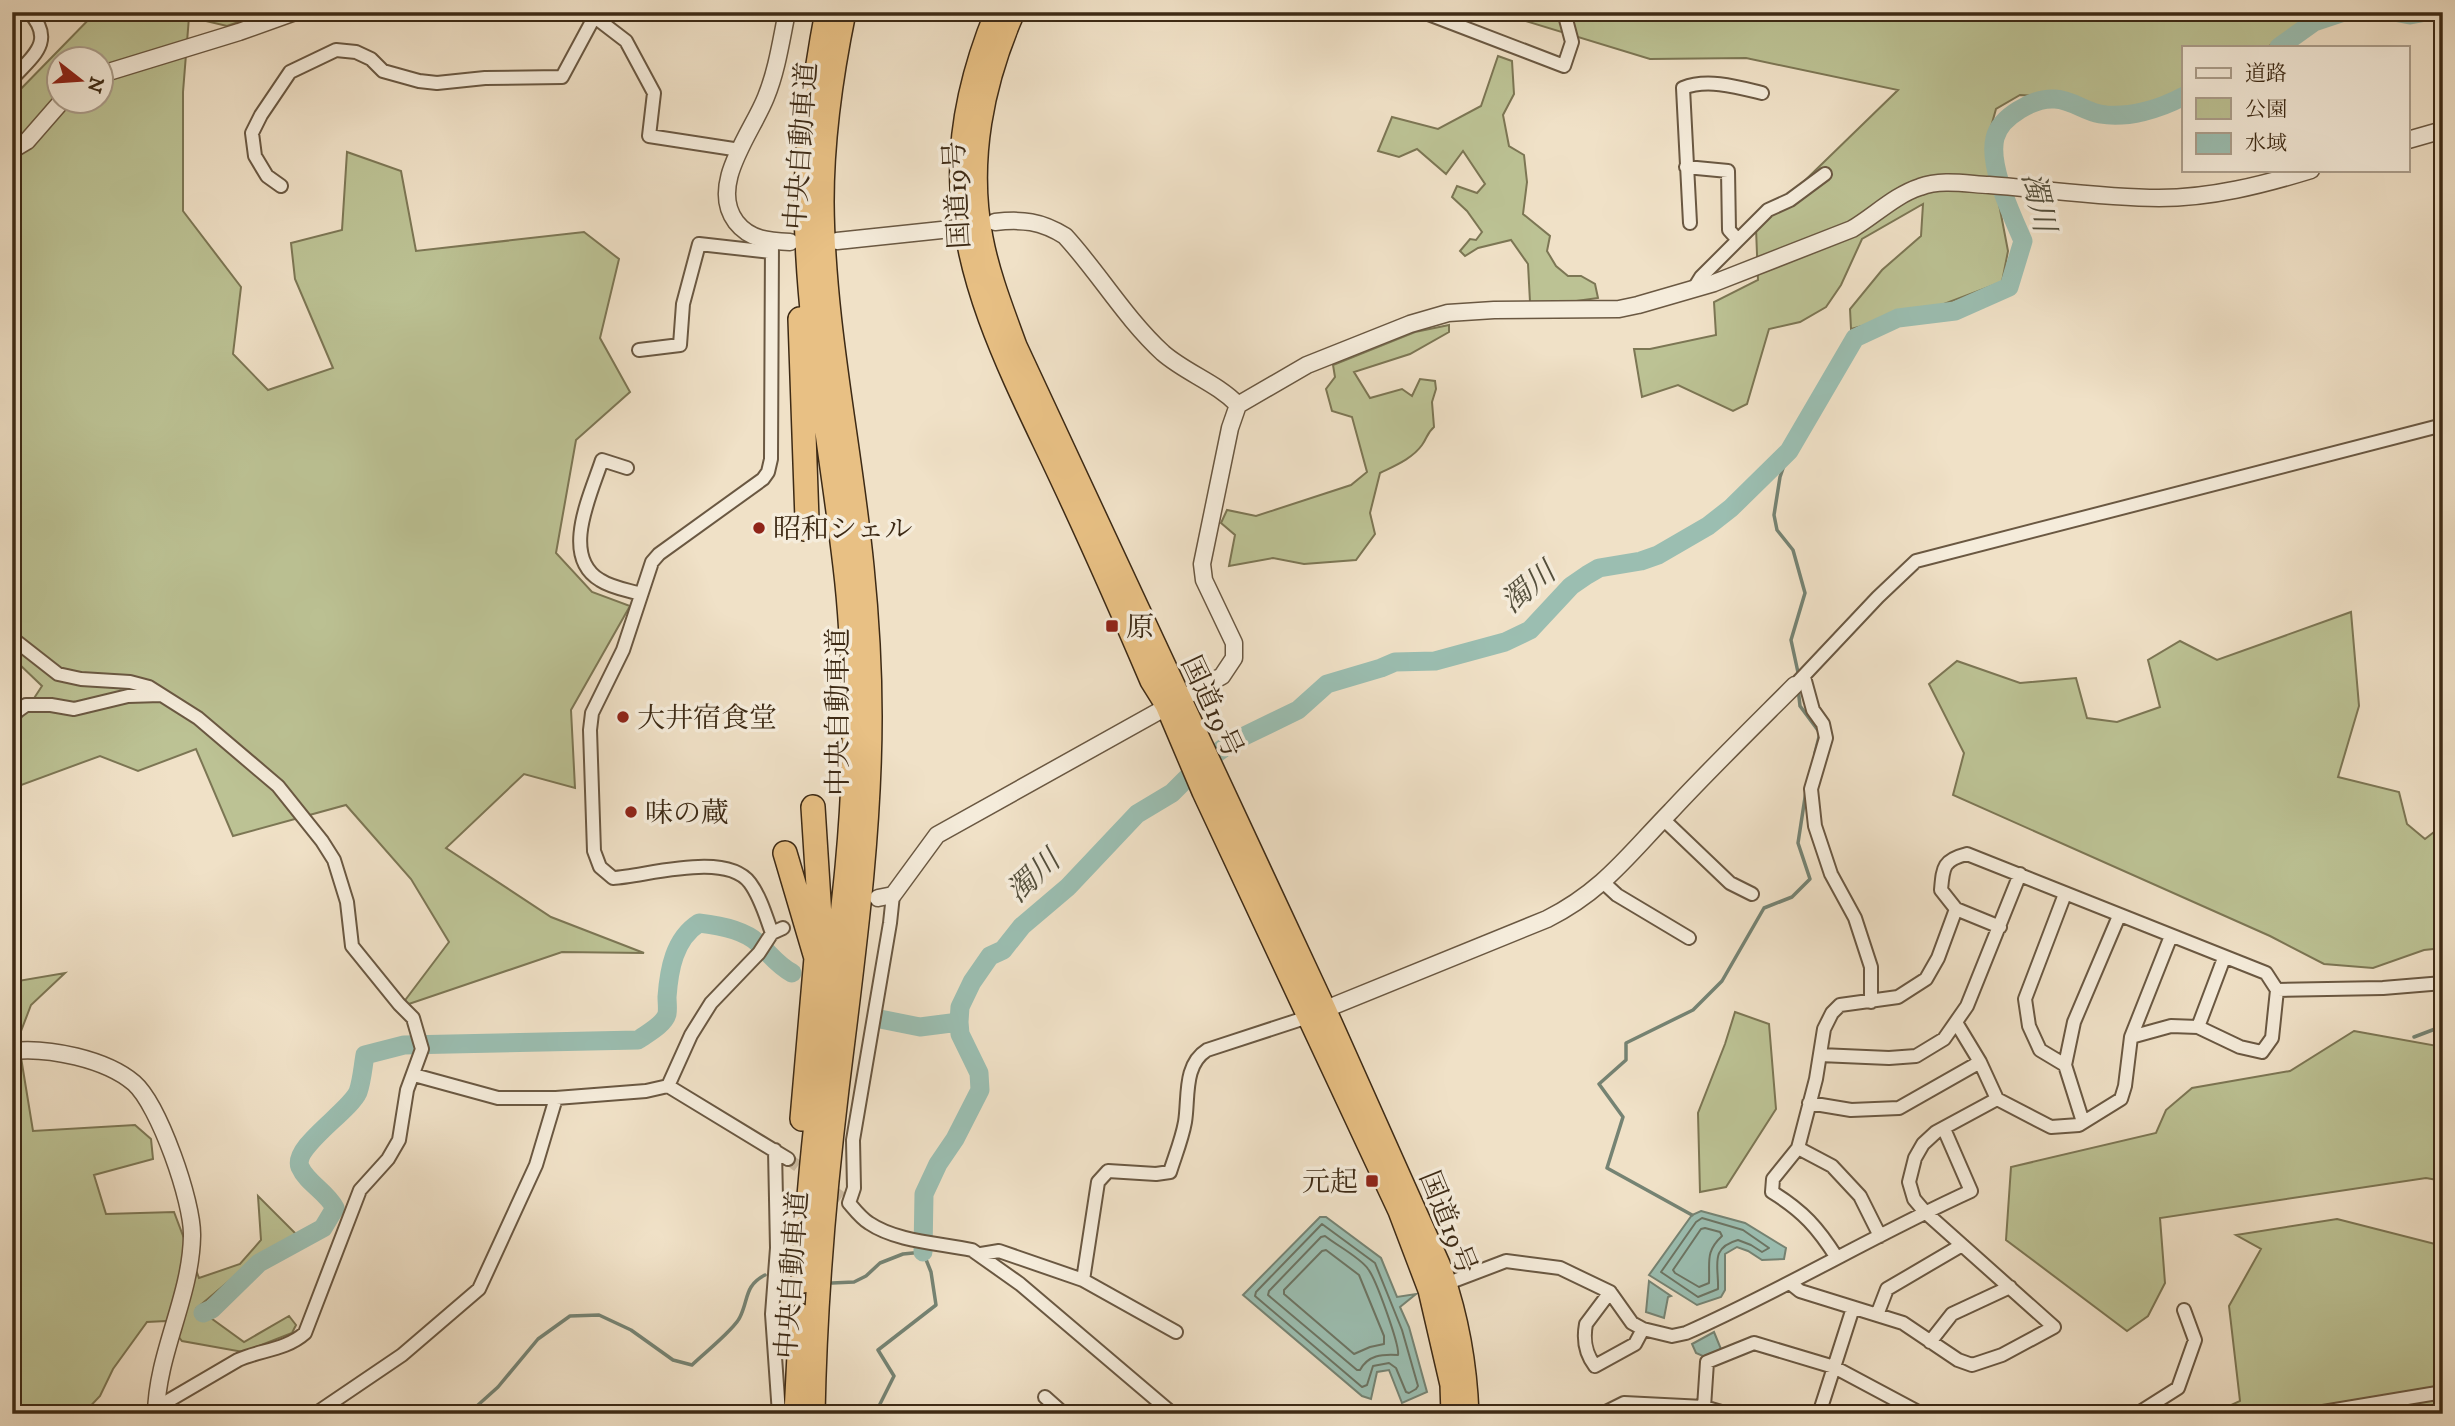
<svg xmlns="http://www.w3.org/2000/svg" width="2455" height="1426" viewBox="0 0 2455 1426" font-family="'IM FELL DW Pica','Noto Serif JP',serif">
  <style>
    .green { fill: #bcc294; stroke: #7c7654; stroke-width: 2; fill-rule: evenodd }
    .water { fill: #9bbeb1; stroke: #758373; stroke-width: 2 }
    .lines { fill: none; stroke-linecap: round; stroke-linejoin: round }
    .shore { stroke: #6c7463; stroke-width: 2 }
    .stream { stroke: #758373; stroke-width: 3.5 }
    .river { stroke: #9bbeb1; stroke-width: 19 }
    .minor-tunnel { stroke: #ccbca3; stroke-width: 12; stroke-dasharray: 12 6; stroke-linecap: butt }
    .minor-casing { stroke: #6a5842; stroke-width: 16 }
    .tertiary-casing { stroke: #6a5842; stroke-width: 19 }
    .trunk-casing { stroke: #3d2a15; stroke-width: 24 }
    .motorway-casing { stroke: #3d2a15; stroke-width: 26 }
    .minor { stroke: #f5ecdb; stroke-width: 12 }
    .tertiary { stroke: #f5ecdb; stroke-width: 16 }
    .trunk { stroke: #e8c084; stroke-width: 21 }
    .motorway { stroke: #e8c084; stroke-width: 23 }
    .poi-dot { fill: #8f2418; stroke: #f5ecdb; stroke-width: 2.5 }
    .labels { text-anchor: middle; stroke-width: 7; stroke-linejoin: round; paint-order: stroke }
    .street-label { font-size: 28px; fill: #3d2a15; stroke: #f5ecdb }
    .poi-label { font-size: 28px; fill: #3d2a15; stroke: #f5ecdb; text-anchor: start }
    .water-label { font-size: 30px; font-style: italic; fill: #544f3c; stroke: #f5ecdb }
  </style>
  <rect width="100%" height="100%" fill="#f0e1c7"/>
  <filter id="stains"><feTurbulence type="fractalNoise" baseFrequency=".00286" numOctaves="4"/><feColorMatrix values="0 0 0 0 .2 0 0 0 0 .09 0 0 0 0 .02 0 0 0 .5 -.17"/></filter>
  <radialGradient id="worn" r=".72"><stop offset=".6" stop-color="#630" stop-opacity="0"/><stop offset="1" stop-color="#630" stop-opacity=".3"/></radialGradient>
  <path class="green" d="M96,12H268L227,26L189,17L183,92V211L241,287L233,354L268,390L333,368L295,279L291,243L342,230L347,152L401,171L416,251L584,232L619,259L600,338L630,392L576,440L556,553L592,592L630,606L571,710L575,788L524,774L446,848L551,917L644,953L562,952L400,1007L449,942L411,879L346,805L233,836L196,749L138,771L100,756L21,785L12,796V732L42,686L18,663L12,631V98ZM60,60H102V102H60Z
    M1496,12H2315L2268,47H2184V93L2170,101L2130,112L2101,111L2073,98L2020,95L1996,109L1987,141L2008,251L2002,282L1944,304L1851,329L1850,309L1882,270L1921,236L1923,204L1862,239L1841,285L1826,307L1800,322L1769,329L1747,404L1733,411L1678,385L1642,397L1634,349H1650L1716,335L1714,302L1758,280L1756,228L1898,90L1746,58L1650,59Z
    M1498,56L1512,61L1514,94L1503,115L1509,146L1524,155L1527,182L1523,214L1550,236L1547,251L1556,266L1568,276H1581L1595,284L1598,298L1569,302H1530L1528,264L1511,240L1478,248L1465,256L1460,251L1470,239L1476,240L1482,232L1467,211L1452,197L1457,186L1477,193L1485,184L1463,151L1446,174L1417,149L1399,157L1378,151L1392,117L1438,129L1481,106Z
    M1449,325V332L1410,354L1354,372L1370,398L1402,389L1412,396L1420,379L1435,381L1436,389L1432,402L1434,427C1427,433 1427,438 1422,445C1412,459 1394,466 1380,473L1370,513L1375,534L1356,560L1304,564L1273,558L1229,566L1235,535L1221,523L1227,510L1256,516L1351,485L1367,472L1352,417L1332,411L1326,389L1335,377L1333,365L1415,332Z
    M2351,612L2359,706L2338,777L2399,792L2407,824L2425,839L2443,825V948L2424,950L2373,968L2324,964L2270,936L1953,795L1964,753L1929,684L1957,661L2020,683L2076,678L2087,718L2117,722L2160,707L2148,660L2180,641L2217,660Z
    M65,973L31,1005L18,1039L33,1131L135,1125L151,1139L153,1159L94,1175L106,1214L174,1212L199,1278L240,1264L261,1240L258,1196L297,1235L254,1260L197,1308L244,1342L289,1316L296,1325L292,1333L243,1352L182,1341L166,1321L147,1322L113,1369L100,1396L83,1414H12V982Z
    M1735,1012L1769,1024L1776,1109L1726,1187L1700,1192L1698,1113L1725,1044Z
    M2354,1031L2443,1047V1181L2426,1178L2160,1218L2165,1283L2148,1316L2127,1331L2006,1240L2011,1167L2156,1133L2166,1110L2192,1088L2290,1071Z
    M2337,1219L2443,1246V1414H2212L2240,1401L2229,1306L2261,1249L2236,1235Z"/>
  <path class="water" d="M1701,1211L1745,1223L1786,1248L1784,1259L1762,1260L1748,1251L1737,1247L1725,1254V1290L1721,1297L1697,1305L1649,1275L1692,1215Z
    M1320,1217H1326L1381,1258L1397,1297L1416,1294L1400,1307L1409,1327L1427,1392L1402,1403L1389,1370L1377,1372L1371,1399L1362,1396L1243,1295Z
    M1649,1281L1671,1296L1668,1297L1664,1318L1646,1312Z
    M1714,1332L1721,1349L1705,1357L1696,1353L1692,1344Z"/>
  <g class="lines">
    <path class="shore" d="M1702,1218L1743,1230L1769,1248L1762,1252L1751,1245L1738,1240C1709,1248 1719,1266 1718,1289L1698,1297L1661,1272L1696,1222Z
      M1322,1224L1375,1263L1402,1330L1418,1386L1416,1389L1409,1393L1406,1392L1396,1368L1389,1363L1373,1366L1367,1385L1362,1387L1255,1296L1256,1292Z
      M1705,1228L1720,1232L1722,1236C1705,1252 1710,1261 1709,1283L1699,1287L1675,1273L1673,1270L1701,1229Z
      M1325,1236C1336,1245 1361,1258 1368,1269C1376,1279 1400,1346 1398,1355C1382,1354 1368,1355 1360,1370H1357L1268,1295L1269,1291L1321,1237Z
      M1326,1250L1359,1275L1384,1336V1344L1370,1347L1354,1354L1284,1294V1290L1322,1251Z"/>
    <path class="stream" d="M1789,451L1780,477L1774,515L1777,530L1793,550L1805,593L1791,640L1799,677
      M1798,688L1800,706L1820,733L1815,753
      M2414,1037L2443,1026
      M1692,1215L1607,1168L1623,1117L1599,1084L1626,1060V1043L1693,1010L1722,981L1764,908L1792,897L1810,879L1798,843L1806,791
      M832,1283L854,1282L866,1276L880,1263L903,1254L923,1252L931,1272L936,1305L878,1350L894,1376L875,1414
      M468,1414L498,1387L538,1339L570,1316L599,1315L631,1330L673,1360L692,1365C703,1354 735,1329 740,1317C749,1299 744,1286 765,1275"/>
    <path class="river" d="M2394,12L2410,15L2426,12
      M2279,47L2314,22L2344,12
      M880,1019L920,1027L959,1022
      M923,1252L924,1194L938,1164L955,1139L980,1090L979,1073L960,1034L959,1022L960,1007L972,982L990,956L1003,950L1022,926L1068,887L1137,814L1172,793L1200,765L1232,742L1298,710L1327,684L1381,668L1395,662L1435,661L1505,642L1530,630L1571,586L1587,575L1599,568L1641,561L1658,555L1708,526L1731,508L1789,451L1855,338L1898,318L1955,311L2009,287L2023,241C2012,215 1988,166 1995,138C1998,126 2009,116 2019,110C2030,103 2041,98 2055,99C2072,100 2084,111 2100,114C2127,119 2160,109 2184,96
      M203,1313L212,1309L259,1263L323,1228L335,1208C327,1192 307,1183 300,1167C292,1147 349,1112 358,1092C362,1081 363,1066 365,1055L404,1045L638,1040C646,1034 664,1025 667,1014C668,1009 667,1002 667,997C669,970 674,939 699,923C718,925 744,930 758,943C770,954 777,965 792,973"/>
    <path class="minor-tunnel" d="M788,1159L849,1203"/>
    <g class="minor-casing">
      <path id="minor" d="M1423,12L1564,66L1572,42L1564,12
        M596,18L626,41L654,93L649,136L740,150
        M12,79C33,56 56,41 29,12
        M1686,167L1728,171L1729,230L1738,240
        M281,186L267,176L255,156L252,133L261,115L290,72L336,50L356,52L371,59L383,71L419,81L437,83L485,78L562,77L597,12
        M1690,223L1683,88C1707,78 1738,87 1762,93
        M1693,290L1701,277L1768,210L1790,200L1825,174
        M639,350L680,345L683,304L699,244L771,252
        M627,468L602,460C591,494 560,556 600,580C612,588 628,590 641,594
        M12,638L58,674L81,679L130,682L149,687L198,718L278,786L322,841L334,860L347,902L352,946L399,1004L413,1018L422,1049L407,1090L399,1140L388,1159L360,1190L305,1333C286,1350 260,1350 238,1360L156,1408
        M1804,677L1813,710L1823,724L1826,738L1811,789L1815,826L1831,874L1855,918L1871,967V1002
        M1795,685L1878,597L1916,561L2443,425
        M12,715L26,705H51L74,709L128,696L161,695
        M1663,819L1730,883L1752,894
        M1604,883L1617,895L1689,938
        M893,895L890,923L853,1140L854,1188L849,1203C855,1210 861,1218 869,1223C897,1242 940,1243 972,1250L1020,1284L1173,1414
        M1956,909L2000,927
        M772,933C766,917 761,898 750,883C726,851 647,876 613,878L600,867L594,851L590,730L592,713L623,650L652,562L659,554L763,479L768,472L771,459L772,241
        M2277,990L2383,988L2443,983
        M1957,1024L1980,1062L1997,1099L2051,1127L2079,1125L2121,1099L2125,1086L2131,1037L2171,936
        M2198,1027L2224,958
        M1820,1055L1889,1058L1916,1056L1944,1039L1967,1006L2020,874
        M2065,1065L2040,1050L2029,1026L2025,999L2065,894
        M414,1075L498,1098H556L646,1091L668,1086L788,1159
        M668,1086L691,1035L711,1003L759,953L772,933L783,928
        M1809,1103L1851,1110L1899,1108L1980,1062
        M2083,1122L2065,1065L2074,1022L2119,916
        M1798,1148L1832,1166L1860,1196L1880,1236
        M775,1150L777,1248L772,1314L779,1414
        M981,1254L999,1251L1083,1280L1176,1332
        M1837,1258C1818,1228 1803,1211 1772,1192L1773,1179L1798,1148L1816,1079L1824,1029L1832,1013L1840,1005L1898,997L1926,979L1938,958L1956,909L1941,890C1943,867 1943,860 1967,854L2266,973L2277,990L2272,1038L2262,1052L2240,1047L2198,1027L2171,1026L2131,1037
        M1083,1280L1098,1182L1108,1171L1156,1174L1170,1172C1175,1156 1182,1139 1185,1122C1189,1098 1183,1065 1207,1050L1308,1017
        M1790,1283L1800,1291L1903,1323L1958,1360L1972,1365L2002,1355L2054,1327L1925,1212L1914,1199L1909,1182L1915,1158L1923,1144L1936,1132L1997,1099
        M1443,1285L1506,1261L1560,1268L1610,1292L1632,1323L1643,1329L1672,1336L1686,1333C1783,1290 1874,1235 1971,1191L1944,1129
        M1610,1292L1586,1324C1583,1340 1585,1353 1595,1366L1635,1344L1643,1329
        M1877,1315L1887,1289L1962,1245
        M1930,1342L1952,1314L2010,1287
        M1045,1397L1064,1414
        M315,1414L402,1355L479,1289L536,1165L556,1098
        M1602,1414L1624,1403L1704,1407
        M1728,1414L1704,1407L1707,1362L1754,1343L1834,1367L1922,1414
        M1819,1414L1853,1308
        M2137,1414L2178,1388L2195,1340L2184,1310
        M2311,1414L2443,1392"/>
    </g>
    <g class="tertiary-casing">
      <path id="tertiary" d="M787,12C781,41 777,70 766,97C752,133 708,185 736,222C750,240 769,241 790,242
        M102,74L239,32L295,12
        M2408,140L2443,130
        M12,150L27,141L61,102
        M995,222C1022,219 1041,221 1065,236C1099,273 1125,318 1163,353C1186,373 1217,383 1238,405
        M837,241L951,229
        M878,898L893,895L937,835L1222,676L1234,658V643L1204,580L1202,564L1230,428L1238,405L1307,365L1410,324L1448,313L1494,310L1619,309L1638,305L1714,283L1852,229C1874,216 1895,195 1920,187C1941,179 1967,184 1989,185C2044,189 2105,198 2159,198C2211,198 2262,185 2311,170
        M1316,1013L1547,919C1603,891 1629,854 1671,811C1711,768 1753,727 1795,685
        M12,1051C48,1047 106,1059 134,1083C159,1105 193,1202 192,1236C191,1297 157,1353 156,1414"/>
    </g>
    <g class="trunk-casing">
      <path id="trunk" d="M996,12C973,68 958,127 961,188C965,290 1018,387 1060,477C1092,545 1122,613 1151,681L1166,705L1203,792L1399,1211L1429,1290L1451,1385L1452,1414
        M1014,12C983,82 967,161 982,238C989,275 1003,310 1016,346L1325,1009L1439,1264C1457,1312 1466,1363 1468,1414"/>
    </g>
    <g class="motorway-casing">
      <path id="motorway" d="M800,319L807,520L805,529
        M813,807L820,917L817,948
        M785,853L816,958L802,1119
        M803,1281C807,1215 812,1149 821,1083C836,961 856,837 854,713C853,664 851,615 845,566C831,446 807,325 806,203C806,139 815,75 827,12
        M796,1414L801,1316
        M813,1414C815,1305 824,1197 837,1089C852,965 870,841 870,716C870,666 867,617 862,567C850,445 823,325 822,202C822,138 831,75 844,12"/>
    </g>
    <use href="#minor" class="minor"/>
    <use href="#tertiary" class="tertiary"/>
    <use href="#trunk" class="trunk"/>
    <use href="#motorway" class="motorway"/>
  </g>
  <g class="poi-dot">
    <circle cx="759" cy="528" r="7"/>
    <rect x="1105" y="619" width="14" height="14" rx="3.5"/>
    <circle cx="623" cy="717" r="7"/>
    <circle cx="631" cy="812" r="7"/>
    <rect x="1365" y="1174" width="14" height="14" rx="3.5"/>
  </g>
  <g class="labels">
    <g class="street-label">
      <text transform="translate(800 146) rotate(-86)" y="10">中央自動車道</text>
      <text transform="translate(956 195) rotate(-93)" y="10">国道19号</text>
      <text transform="translate(1213 706) rotate(65)" y="10">国道19号</text>
      <text transform="translate(837 712) rotate(-90)" y="10">中央自動車道</text>
      <text transform="translate(1449 1222) rotate(68)" y="10">国道19号</text>
      <text transform="translate(791 1275) rotate(-86)" y="10">中央自動車道</text>
    </g>
    <g class="poi-label">
      <text x="773" y="538">昭和シェル</text>
      <text x="1126" y="636">原</text>
      <text x="637" y="727">大井宿食堂</text>
      <text x="645" y="822">味の蔵</text>
      <text x="1358" y="1191" text-anchor="end">元起</text>
    </g>
    <g class="water-label">
      <text transform="translate(2039 202) rotate(77)" y="10">濁川</text>
      <text transform="translate(1528 587) rotate(-40)" y="10">濁川</text>
      <text transform="translate(1033 876) rotate(-43)" y="10">濁川</text>
    </g>
  </g>
  <rect width="2455" height="1426" fill="none" stroke="#f0e1c7" stroke-width="42"/>
  <rect x="14" y="14" width="2427" height="1398" fill="none" stroke="#3d2a15" stroke-width="3.5"/>
  <rect x="21" y="21" width="2413" height="1384" fill="none" stroke="#3d2a15" stroke-width="2"/>
  <rect x="2182" y="46" width="228" height="126" fill="#f5ecdb" stroke="#ab9e8c" stroke-width="2"/>
  <rect x="2196" y="68" width="35" height="10" fill="#f5ecdb" stroke="#ab9e8c" stroke-width="2"/>
  <text x="2245" y="80" font-size="21" fill="#3d2a15">道路</text>
  <rect x="2196" y="98" width="35" height="21" fill="#bcc294" stroke="#ab9e8c" stroke-width="2"/>
  <text x="2245" y="116" font-size="21" fill="#3d2a15">公園</text>
  <rect x="2196" y="133" width="35" height="21" fill="#9bbeb1" stroke="#ab9e8c" stroke-width="2"/>
  <text x="2245" y="150" font-size="21" fill="#3d2a15">水域</text>
  <g transform="translate(80 80) rotate(107)"><circle r="33" fill="#f5ecdb" stroke="#ab9e8c" stroke-width="2"/>
  <path d="M0-5L12 26L0 18L-12 26Z" fill="#8f2418"/>
  <text y="-10" font-size="19" font-weight="bold" text-anchor="middle" fill="#3d2a15">N</text>
  </g>
  <rect width="100%" height="100%" filter="url(#stains)"/>
  <rect width="100%" height="100%" fill="url(#worn)"/>
</svg>
